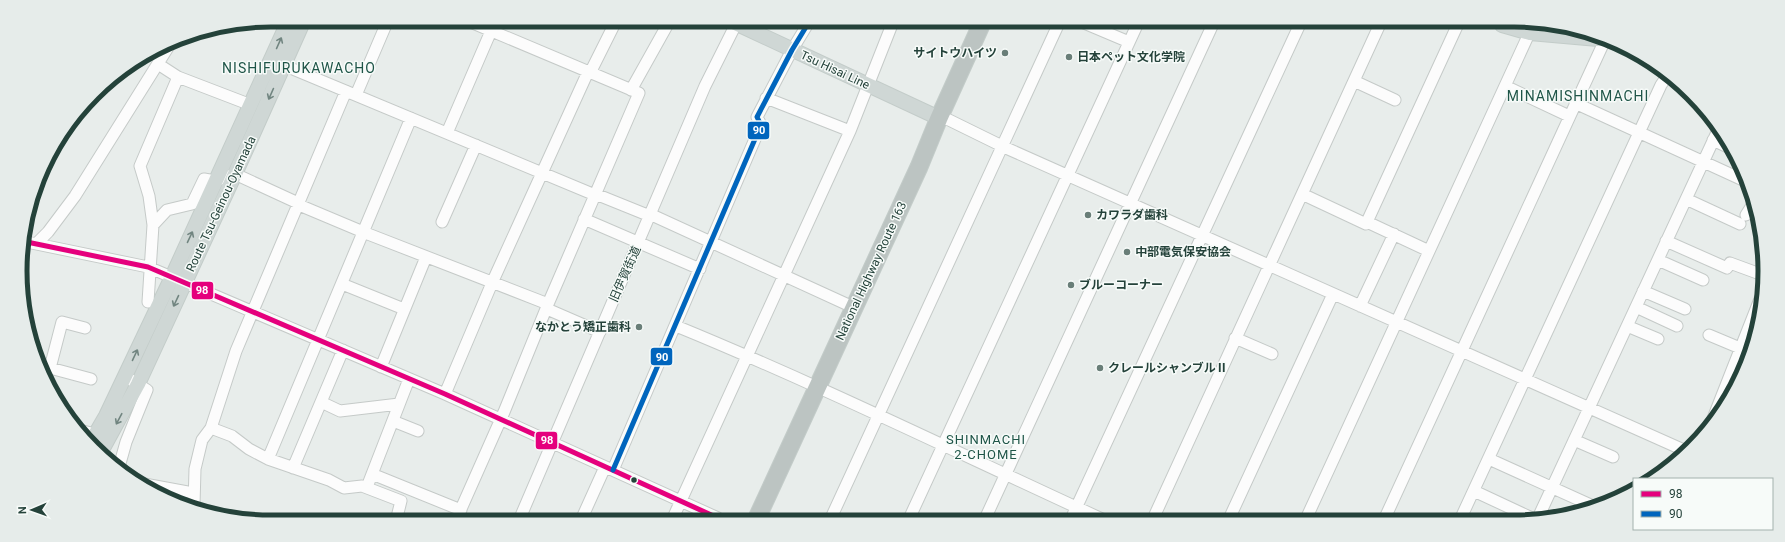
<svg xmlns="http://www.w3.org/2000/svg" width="1785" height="542" viewBox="0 0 1785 542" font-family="Roboto,'Noto Sans JP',sans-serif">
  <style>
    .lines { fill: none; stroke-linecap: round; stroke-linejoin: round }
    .minor-casing { stroke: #c5cac8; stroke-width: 13 }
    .major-casing { stroke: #c3ccc9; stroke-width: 16 }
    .highway-casing { stroke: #c3ccc9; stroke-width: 19 }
    .minor { stroke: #fcfcfc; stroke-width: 11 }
    .major { stroke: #cfd7d5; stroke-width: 14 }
    .highway { stroke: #bcc4c2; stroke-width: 17 }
    .bus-1-casing { stroke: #f7fbf9; stroke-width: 8 }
    .bus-2-casing { stroke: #f7fbf9; stroke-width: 8 }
    .bus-1 { stroke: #e5007d; stroke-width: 5 }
    .bus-2 { stroke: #0065bd; stroke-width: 5 }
    .oneway { stroke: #718580 }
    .poi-dot { fill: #697e78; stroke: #f7fbf9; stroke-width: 1.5 }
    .bus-dot { fill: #24423a; stroke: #f7fbf9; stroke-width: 1.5 }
    .labels { text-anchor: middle; stroke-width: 3; stroke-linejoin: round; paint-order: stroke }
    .poi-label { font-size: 12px; font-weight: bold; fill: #24423a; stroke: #f7fbf9; text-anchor: start }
    .street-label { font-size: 12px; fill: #24423a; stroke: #f7fbf9 }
    .neighbourhood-label { font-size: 13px; letter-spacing: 1px; fill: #1f5548; stroke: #f7fbf9 }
    .quarter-label { font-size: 14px; letter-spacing: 1px; fill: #1f5548; stroke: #f7fbf9 }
    .rim { fill: none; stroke: #24423a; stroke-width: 5 }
    .line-badge { stroke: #f7fbf9; stroke-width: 1.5 }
    .badge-label { font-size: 11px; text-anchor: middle; font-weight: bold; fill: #fff }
  </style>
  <rect width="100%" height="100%" fill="#e8edeb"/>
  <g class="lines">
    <g class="minor-casing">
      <path id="minor" d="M1084,23L1129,42
        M276,62L595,195H598L650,216H654L855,308
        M158,64L178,77L251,105
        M1354,81L1395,100
        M1505,86L1569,116
        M631,90L669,22
        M356,95L388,20
        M766,98L850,131
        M1575,103L1743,180
        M939,118L949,120L1006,148L1686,451
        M447,133L491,31
        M1713,140L1730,148
        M1302,194L1366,224L1458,24
        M1686,199L1740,224
        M299,205L368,234L548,304
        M1746,215L1753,204
        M584,219L700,269
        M442,222L476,145
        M1367,222L1429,251
        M153,225L167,210L192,204L204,179L215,181L235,174L298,203
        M22,241L148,267L445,394L718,518
        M1666,241L1727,268L1730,263L1760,274
        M37,243L48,232L75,196L172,41
        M1658,260L1703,280
        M342,284L404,309
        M1643,291L1685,309
        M148,302L153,225L149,196L140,166L178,77
        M1360,306L1394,234
        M1636,307L1677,326
        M547,309L600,332
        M676,326C820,385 960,454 1102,519
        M1627,326L1658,339
        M1709,335L1740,348
        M1235,338L1272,354
        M381,367L426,257
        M50,368L62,322L85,328
        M45,371L50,368L91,379
        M445,394L492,283L587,74L590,73L615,23L611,21
        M321,402L340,411L399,404
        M393,421L418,431
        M1712,421L1760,299
        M211,428L232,436L249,449L268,459L329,480L344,488L362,486L401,501L397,517
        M83,431L95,434
        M1574,440L1613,457
        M268,459L411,118
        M1489,459L1595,507
        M1677,461L1682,450
        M119,467L126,442L147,390L131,380
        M293,468L343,350
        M613,470L761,125L757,117L792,50L809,22
        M372,474L461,510
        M139,483L193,493
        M367,487L409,379
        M1474,491L1534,519L1539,517L1543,520
        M194,505L195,469L202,440L211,428L236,351L346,91
        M457,518L504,412L548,304L639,93L468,21
        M520,518L705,86L737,22
        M582,518L605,467
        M673,518L850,131L893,22
        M831,518L1059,23
        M909,519L1138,23
        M985,519L1213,24
        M1071,519L1300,24
        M1153,519L1380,24
        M1229,519L1333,294
        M1306,519L1533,25
        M1384,520L1604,42
        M1460,520L1661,85L1667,76
        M1537,520L1719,128"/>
    </g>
    <g class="major-casing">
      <path id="major" d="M733,22L939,118
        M1502,25L1530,33L1598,39
        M92,440L106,416L172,277L289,20
        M102,450L138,384L235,174L304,20"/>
    </g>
    <g class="highway-casing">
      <path id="highway" d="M757,518L919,167L939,118L982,23"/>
    </g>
    <use href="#minor" class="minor"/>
    <use href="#major" class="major"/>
    <use href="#highway" class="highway"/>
    <g class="bus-1-casing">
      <path id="bus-1" d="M22,241L148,267L445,394L718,518"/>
    </g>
    <g class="bus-2-casing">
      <path id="bus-2" d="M613,470L761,125L757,117L792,50L809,22"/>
    </g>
    <use href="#bus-1" class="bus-1"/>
    <use href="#bus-2" class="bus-2"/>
  </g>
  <defs><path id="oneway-shaft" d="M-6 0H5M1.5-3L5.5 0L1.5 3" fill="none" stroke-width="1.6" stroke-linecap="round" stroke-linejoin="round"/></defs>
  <g class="oneway">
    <use href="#oneway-shaft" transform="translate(279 43) rotate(-66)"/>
    <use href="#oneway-shaft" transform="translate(271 94) rotate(114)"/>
    <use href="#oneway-shaft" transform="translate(190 237) rotate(-65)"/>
    <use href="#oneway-shaft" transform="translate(176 301) rotate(115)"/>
    <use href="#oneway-shaft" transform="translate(135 355) rotate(-65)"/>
    <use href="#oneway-shaft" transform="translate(119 419) rotate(118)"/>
  </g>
  <g class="poi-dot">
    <circle cx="1005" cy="53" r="4"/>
    <circle cx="1069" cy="57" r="4"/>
    <circle cx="1088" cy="215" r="4"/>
    <circle cx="1127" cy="252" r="4"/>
    <circle cx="1071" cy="285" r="4"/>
    <circle cx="639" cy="327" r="4"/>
    <circle cx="1100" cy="368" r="4"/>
  </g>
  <circle class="bus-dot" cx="634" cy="480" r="3.5"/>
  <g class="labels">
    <g class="poi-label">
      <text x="997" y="57" text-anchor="end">サイトウハイツ</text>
      <text x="1077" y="61">日本ペット文化学院</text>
      <text x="1096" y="219">カワラダ歯科</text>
      <text x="1135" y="256">中部電気保安協会</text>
      <text x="1079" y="289">ブルーコーナー</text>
      <text x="631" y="331" text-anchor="end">なかとう矯正歯科</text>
      <text x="1108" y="372">クレールシャンブルⅡ</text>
    </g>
    <g class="street-label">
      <text transform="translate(835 70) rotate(25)" y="4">Tsu Hisai Line</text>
      <text transform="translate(221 204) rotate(-65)" y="4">Route Tsu-Geinou-Oyamada</text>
      <text transform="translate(871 271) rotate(-65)" y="4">National Highway Route 163</text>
      <text transform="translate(625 274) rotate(-66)" y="4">旧伊賀街道</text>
    </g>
    <g class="neighbourhood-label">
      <text x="986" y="444">SHINMACHI<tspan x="986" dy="15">2-CHOME</tspan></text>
    </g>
    <g class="quarter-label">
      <text x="299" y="73">NISHIFURUKAWACHO</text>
      <text x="1578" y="101">MINAMISHINMACHI</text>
    </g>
  </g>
  <path d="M0 0H1785V542H0ZM271 27H1514A244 244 0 0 1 1758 271V271A244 244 0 0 1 1514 515H271A244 244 0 0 1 27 271V271A244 244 0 0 1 271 27Z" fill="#e6ecea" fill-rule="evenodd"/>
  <path class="rim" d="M271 27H1514A244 244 0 0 1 1758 271V271A244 244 0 0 1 1514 515H271A244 244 0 0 1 27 271V271A244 244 0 0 1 271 27Z"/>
  <g class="line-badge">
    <rect x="747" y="121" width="23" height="19" rx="4" fill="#0065bd"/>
    <rect x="191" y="281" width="23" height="19" rx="4" fill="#e5007d"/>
    <rect x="650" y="347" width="23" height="19" rx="4" fill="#0065bd"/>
    <rect x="535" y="431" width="23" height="19" rx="4" fill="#e5007d"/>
  </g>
  <g class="badge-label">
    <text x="759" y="134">90</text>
    <text x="202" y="294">98</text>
    <text x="662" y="361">90</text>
    <text x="547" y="444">98</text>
  </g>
  <rect x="1633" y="478" width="140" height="52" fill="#f7fbf9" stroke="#a3b1ad"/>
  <rect x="1641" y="491" width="20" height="6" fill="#e5007d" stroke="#a3b1ad"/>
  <text x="1669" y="498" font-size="12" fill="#24423a">98</text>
  <rect x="1641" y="511" width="20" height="6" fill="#0065bd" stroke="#a3b1ad"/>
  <text x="1669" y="518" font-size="12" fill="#24423a">90</text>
  <g transform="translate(32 510) rotate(268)" stroke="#f7fbf9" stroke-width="3" paint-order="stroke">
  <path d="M0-3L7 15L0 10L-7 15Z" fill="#24423a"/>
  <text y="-6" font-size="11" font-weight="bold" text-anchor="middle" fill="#24423a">N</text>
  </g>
</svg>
